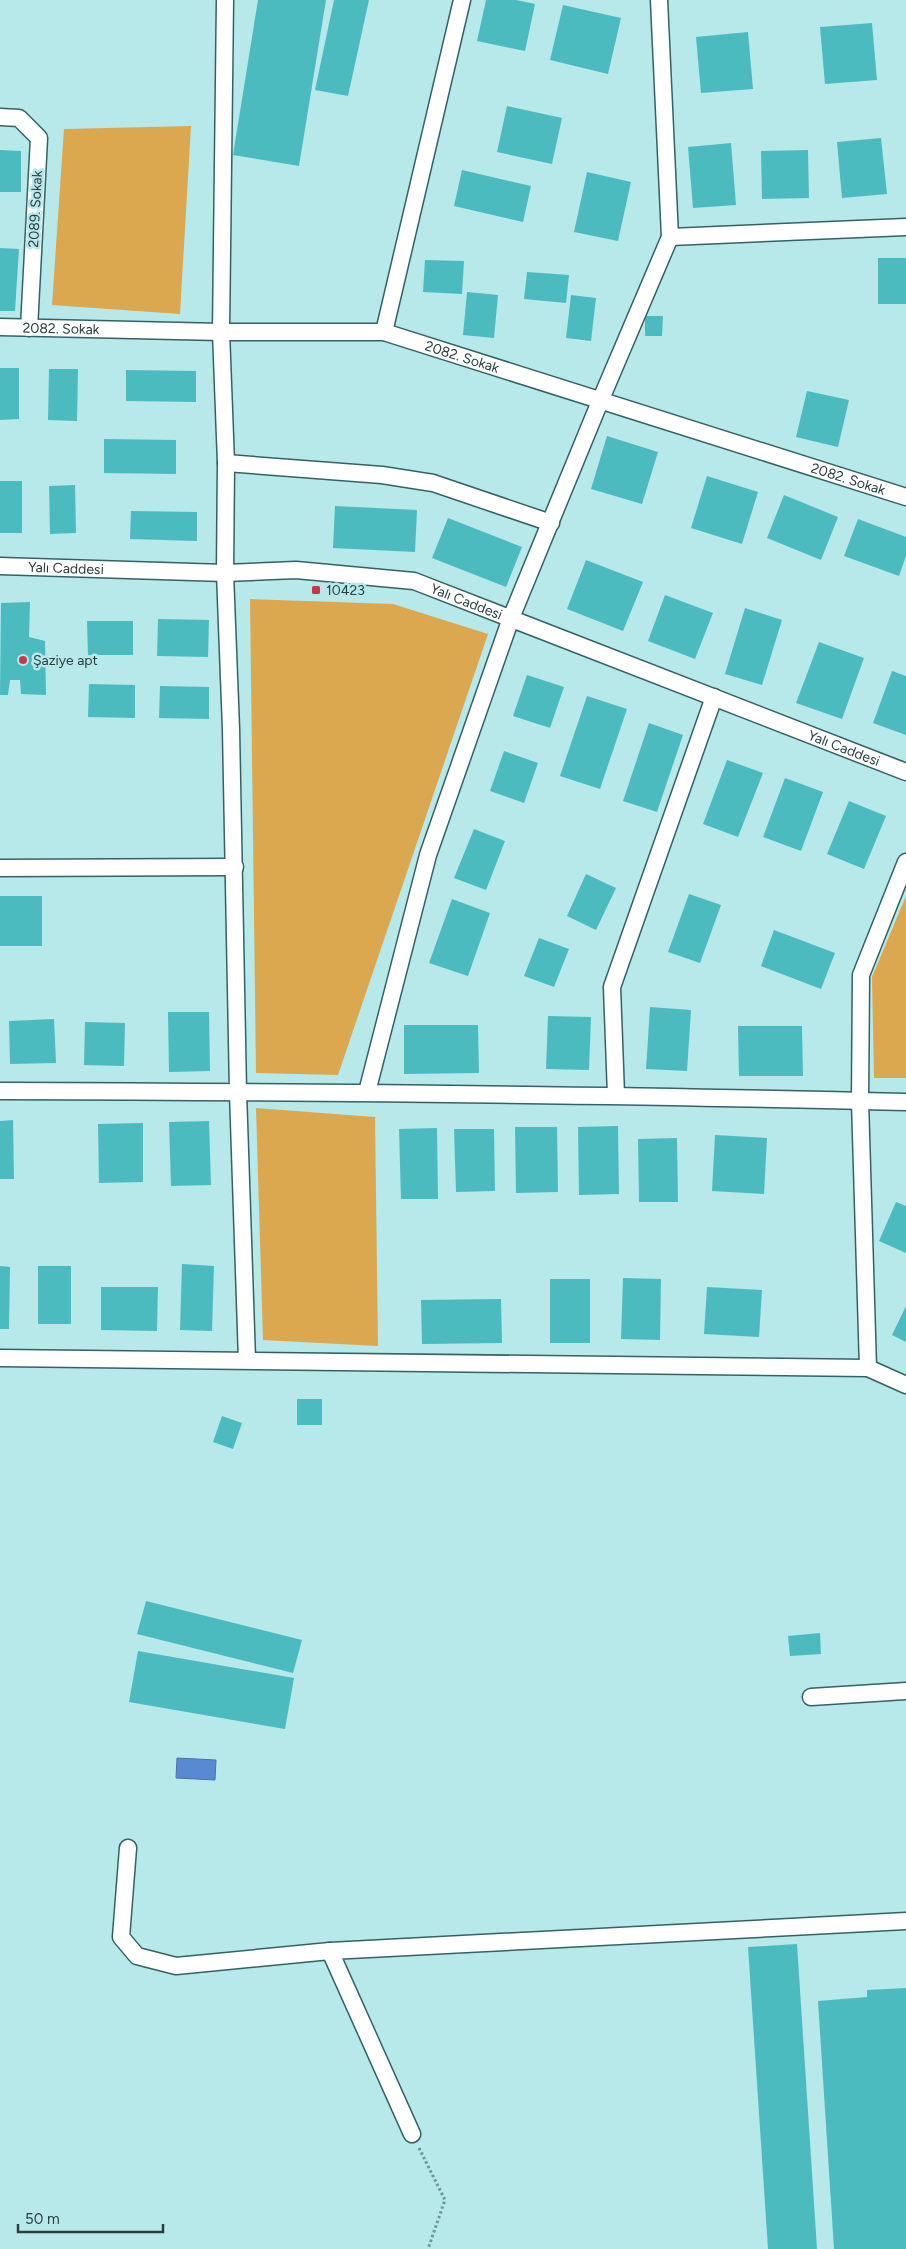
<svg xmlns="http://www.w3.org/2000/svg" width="906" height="2249" viewBox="0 0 906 2249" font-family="Figtree,sans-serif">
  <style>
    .green { fill: #dba84f }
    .water { fill: #5a89d4; stroke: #4c72a7 }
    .building { fill: #4cbbc0 }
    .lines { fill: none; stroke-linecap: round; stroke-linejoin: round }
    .minor-casing { stroke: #346264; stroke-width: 19 }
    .path { stroke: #729596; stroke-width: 3; stroke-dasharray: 2.5 2.5; stroke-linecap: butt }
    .minor { stroke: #fff; stroke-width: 16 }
    .poi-dot { fill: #c93848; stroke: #b7e8ea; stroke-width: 2 }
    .labels { text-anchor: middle; stroke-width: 5; stroke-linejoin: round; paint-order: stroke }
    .street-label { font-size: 14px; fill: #2a3e3f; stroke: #b7e8ea }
    .poi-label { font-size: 14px; fill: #2a3e3f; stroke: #b7e8ea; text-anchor: start }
  </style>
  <rect width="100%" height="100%" fill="#b7e8ea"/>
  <path class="green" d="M191,126L180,314L52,305L64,129Z
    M250,599L393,604L488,634L338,1075L256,1073Z
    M906,896V1078H874L872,977Z
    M256,1108L375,1117L378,1346L263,1340Z"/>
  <path class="water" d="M177,1758L216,1760L215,1780L176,1778Z"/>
  <path class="building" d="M258,0H326L299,166L233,155Z
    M334,0H369L348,96L315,90Z
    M486,0H516L535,4L525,51L477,41Z
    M563,5L621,18L608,74L550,60Z
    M872,23L877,80L825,84L820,27Z
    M748,32L753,89L701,93L696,37Z
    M507,106L562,118L552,164L497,152Z
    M881,138L887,194L842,198L837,142Z
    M731,143L736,205L693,208L688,147Z
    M0,150L21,151V192H0Z
    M808,150L809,198L762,199L761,151Z
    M462,170L531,186L523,222L454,206Z
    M587,172L631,182L618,241L574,232Z
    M0,248L19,249L15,311H0Z
    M878,258H906V304H878Z
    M425,260L464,261L462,294L423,292Z
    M527,272L569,275L566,303L524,299Z
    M467,292L498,295L494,338L463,335Z
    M571,295L596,298L591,341L566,338Z
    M645,316H663L662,336H645Z
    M0,368H19V419L0,420Z
    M49,369H78L77,421L48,420Z
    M126,370L196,371V402L126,401Z
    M807,391L849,400L838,447L796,437Z
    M607,436L658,452L642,504L591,489Z
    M104,439L176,440V474L104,473Z
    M707,476L758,492L742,544L691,528Z
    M0,481H22V533H0Z
    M75,485L76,533L50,534L49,486Z
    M784,495L838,517L821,560L767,538Z
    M335,506L417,510L415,552L333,548Z
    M131,511L197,512V541L130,539Z
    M448,518L522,547L506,587L432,558Z
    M858,519L906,537V556L899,576L844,556Z
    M586,560L643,582L623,631L567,609Z
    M665,595L713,613L695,659L648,641Z
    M30,602L29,637L45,641L46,695L21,694L20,680H10L8,695H0L1,603Z
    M745,608L782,620L762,685L725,674Z
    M158,619L209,620L208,657L157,656Z
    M87,621H133V655H88Z
    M819,642L864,658L842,719L796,703Z
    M892,671L906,676V735L873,723Z
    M527,675L564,687L550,728L513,716Z
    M89,684L135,685V718L88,717Z
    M160,686L209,687V719L159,718Z
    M587,696L627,709L600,789L560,776Z
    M649,723L683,735L657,812L623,801Z
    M504,751L538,763L524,803L490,791Z
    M727,760L763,773L738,837L703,824Z
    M785,778L823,792L801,851L763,837Z
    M849,801L886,816L864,869L827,854Z
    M474,829L505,841L486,890L454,878Z
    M586,874L616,888L596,930L567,916Z
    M689,894L721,905L700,963L668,952Z
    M0,896H42V946H0Z
    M452,899L490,913L468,976L429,963Z
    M774,930L835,953L821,989L761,966Z
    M539,938L569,949L554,987L524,976Z
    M650,1007L691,1010L687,1071L646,1069Z
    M168,1012H209L210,1071L169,1072Z
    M548,1016L591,1017L589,1070L546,1069Z
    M54,1019L56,1063L10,1064L9,1021Z
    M85,1022L125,1023L124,1066L84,1065Z
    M404,1025H478L479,1073L404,1074Z
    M738,1026H802L803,1076H739Z
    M13,1120L14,1179H0V1121Z
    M209,1121L211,1185L171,1186L169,1122Z
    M143,1123V1182L99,1183L98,1124Z
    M618,1126L619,1194L579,1195L578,1127Z
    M515,1127H557L558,1192L516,1193Z
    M437,1128L438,1199H401L399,1129Z
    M454,1129H494L495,1191L456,1192Z
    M715,1135L767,1138L764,1194L712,1191Z
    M677,1138L678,1202H639L638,1139Z
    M896,1202L906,1206V1253L879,1241Z
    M182,1264L214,1266L212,1331L180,1330Z
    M0,1266L10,1267L9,1329H0Z
    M38,1266H71V1324H38Z
    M623,1278L661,1279L660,1340L621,1339Z
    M550,1279H590V1343H550Z
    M101,1287H158L157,1331L101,1330Z
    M707,1287L762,1290L759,1337L704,1334Z
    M501,1299L502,1343L422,1344L421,1300Z
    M906,1306V1342L892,1335Z
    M297,1399H322V1425H297Z
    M222,1416L242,1423L233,1449L213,1442Z
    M146,1601L302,1640L293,1673L137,1634Z
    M820,1633L821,1654L790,1656L788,1636Z
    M138,1651L294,1678L285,1729L129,1702Z
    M797,1944L817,2249H768L748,1947Z
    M906,1988V2249H834L818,2001L867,1997V1990Z"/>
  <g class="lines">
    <g class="minor-casing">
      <g id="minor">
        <path d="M225,0L221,332L226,463L225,573L231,729L238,1092L247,1360"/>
        <path d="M659,0L670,237L906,227"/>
        <path d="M0,117L19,118L39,138L29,328"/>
        <path id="s1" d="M0,327L221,332H384L906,497"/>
        <path d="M384,332L462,0"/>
        <path d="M226,463L382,475L433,483L551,523"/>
        <path id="s2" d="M0,566L225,573L296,570L414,581L906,772"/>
        <path d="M0,868L235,867"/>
        <path d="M0,1091C302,1092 604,1094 906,1102"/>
        <path d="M367,1092L428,855L511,618L601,399L670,237"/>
        <path d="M616,1095L612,987L714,697"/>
        <path d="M0,1358L868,1368L906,1385"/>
        <path d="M868,1368L860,1101L861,975L906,862"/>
        <path d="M811,1697L906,1691"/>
        <path d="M128,1848L121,1937L137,1956L176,1966L330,1951"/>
        <path d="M412,2134L330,1951L906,1921"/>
      </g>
    </g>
    <path class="path" d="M419,2148L445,2200L428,2249"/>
    <use href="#minor" class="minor"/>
  </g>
  <g class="poi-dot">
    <rect x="311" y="585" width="10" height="10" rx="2.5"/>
    <circle cx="23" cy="660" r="5"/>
  </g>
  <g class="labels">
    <g class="street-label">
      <text transform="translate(35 209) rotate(-87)" y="5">2089. Sokak</text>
      <text dy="5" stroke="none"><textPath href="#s1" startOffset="61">2082. Sokak</textPath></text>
      <text dy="5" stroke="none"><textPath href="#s1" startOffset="466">2082. Sokak</textPath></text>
      <text dy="5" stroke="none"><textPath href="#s1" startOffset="871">2082. Sokak</textPath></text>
      <text dy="5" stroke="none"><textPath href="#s2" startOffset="66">Yalı Caddesi</textPath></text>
      <text dy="5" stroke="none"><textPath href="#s2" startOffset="471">Yalı Caddesi</textPath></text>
      <text dy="5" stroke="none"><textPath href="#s2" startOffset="876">Yalı Caddesi</textPath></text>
    </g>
    <g class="poi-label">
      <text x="326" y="595">10423</text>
      <text x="33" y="665">Şaziye apt</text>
    </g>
  </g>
  <path d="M18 2224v8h145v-8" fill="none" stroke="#2a3e3f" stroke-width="2.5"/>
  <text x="25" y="2224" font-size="15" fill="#2a3e3f" stroke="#b7e8ea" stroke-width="4" paint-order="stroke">50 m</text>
</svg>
